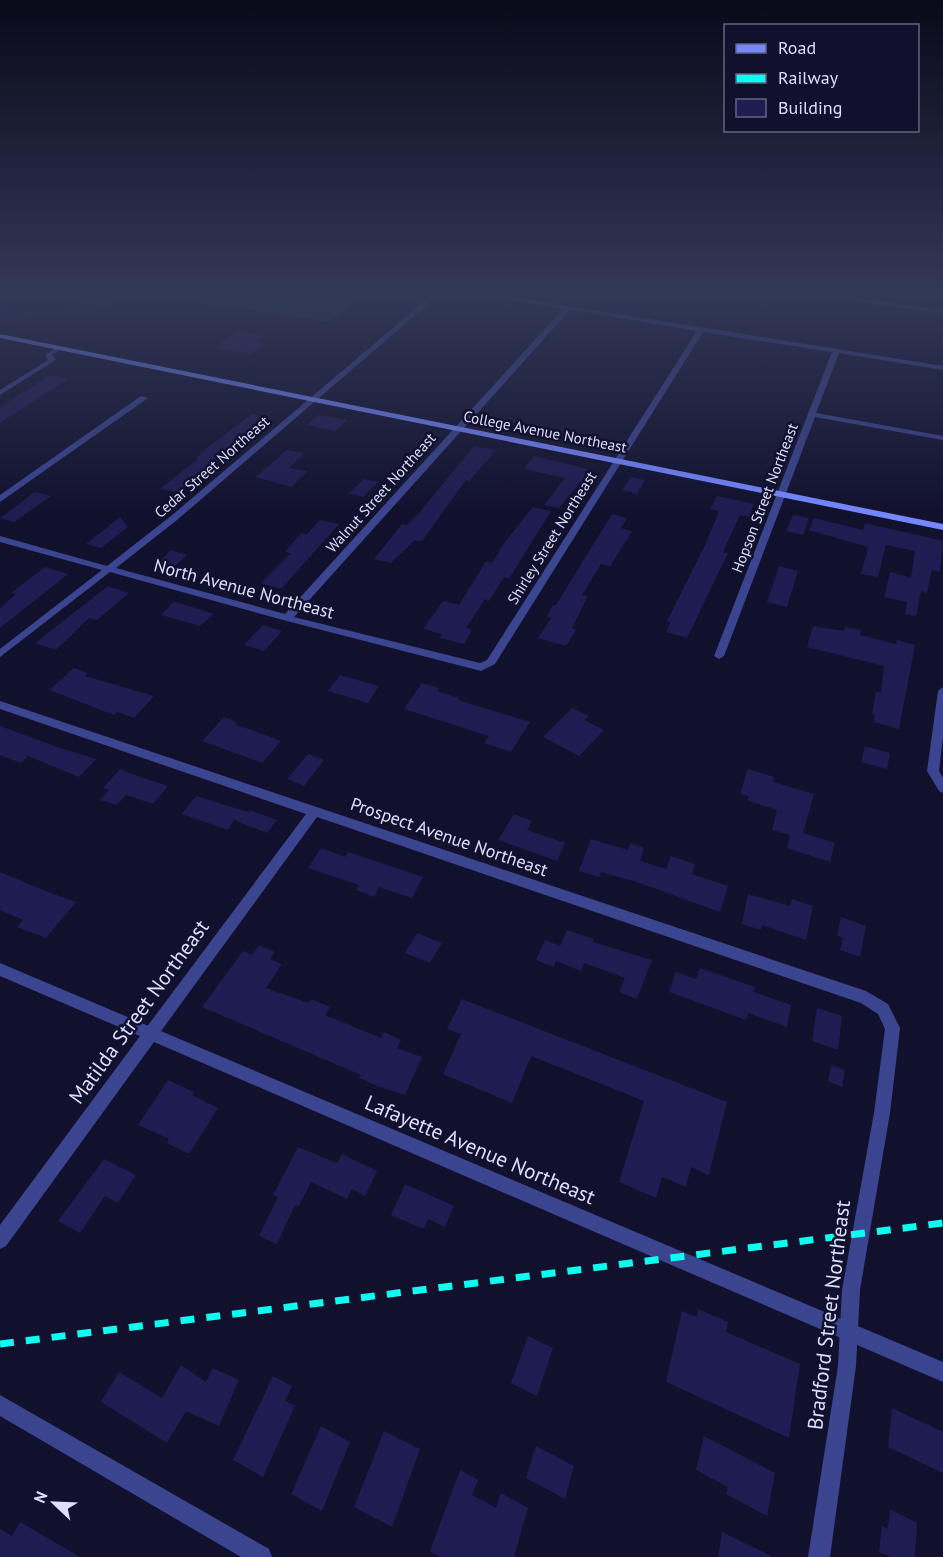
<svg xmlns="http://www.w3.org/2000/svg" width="943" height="1557" viewBox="0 0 943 1557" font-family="'PT Sans',sans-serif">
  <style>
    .green { fill: #133831 }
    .building { fill: #1e1c50 }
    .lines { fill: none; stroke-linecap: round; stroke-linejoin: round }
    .minor { fill: #3a448f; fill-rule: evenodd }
    .tertiary { fill: #3a448f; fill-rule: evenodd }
    .secondary { fill: #7587ff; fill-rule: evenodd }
    .rail { stroke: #0afff1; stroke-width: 7; stroke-dasharray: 14 12; stroke-linecap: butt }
    .labels { text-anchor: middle; stroke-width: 5; stroke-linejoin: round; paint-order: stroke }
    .far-street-label { font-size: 15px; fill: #dedfff; stroke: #11112e }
    .street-label { font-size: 18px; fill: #dedfff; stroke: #11112e }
    .near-street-label { font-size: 21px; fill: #dedfff; stroke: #11112e }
  </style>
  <rect width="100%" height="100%" fill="#11112e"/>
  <path class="green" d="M171,294H365L329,322L167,297Z"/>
  <path class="building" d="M91,295L115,300L86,316L61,312Z
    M0,307L37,314L15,326L0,323Z
    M238,331L261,336L256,342L265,344L250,355L214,348Z
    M50,375L68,379L0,423V407Z
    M252,414L270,418L216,463L211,462L177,492L160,489L198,459L196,458L206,449Z
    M318,415L347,420L335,431L307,425Z
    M474,446L496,450L469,481L466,480L422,541L415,540L391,563L374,559L402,524L407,525L419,513Z
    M287,450L305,453L289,468L307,471L292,487L255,477Z
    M534,456L568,464L590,470L559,508L544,505L565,478L524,469Z
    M631,477L645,480L637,494L622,490Z
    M364,479L378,482L363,497L349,493Z
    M35,492L51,496L14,522L0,518Z
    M717,496L754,504L749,517L740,515L723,552L728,553L687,638L666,632L670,622L667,621L706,543L719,511L710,509Z
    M533,507L551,511L509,579L504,577L489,601L485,599L466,628L472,630L464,644L440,638L442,634L423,629L443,601L459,605L486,561L492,563L505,542Z
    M612,514L627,518L621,528L632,531L610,567L601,564L582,595L588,596L572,628L576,630L566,646L538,638L551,618L547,617L553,605H556Z
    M793,515L809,518L803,535L786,531Z
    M120,517L128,527L101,548L86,544Z
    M814,518L863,530L865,523L943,541L940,572L932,570L927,593L921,591L916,616L905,614L907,602L884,597L890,572L911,578L915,551L886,545L878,577L861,574L868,547L809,530Z
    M320,520L339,524L281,589L261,583L291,553L285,552L301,533L307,534Z
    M171,550L187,555L174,567L158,563Z
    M779,566L798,571L787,607L767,602Z
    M45,567L68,574L0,628V608L16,594L11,593Z
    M108,586L129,593L97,620L89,618L56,650L35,643Z
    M173,602L183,604L214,614L200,626L161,615Z
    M263,625L282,631L264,651L244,645Z
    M813,626L844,631L845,627L861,630L860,635L896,644L897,640L915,645L899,729L874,722L875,715L872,714L876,691L881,693L884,666L807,647Z
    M74,668L88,673L85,676L154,696L134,718L117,712L114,715L49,690Z
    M340,675L379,686L368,703L328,691Z
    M422,683L439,688L437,691L459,698L458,700L530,722L511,752L484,743L489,736L404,709Z
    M572,708L589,716L584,720L604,730L579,756L543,737Z
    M224,717L237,722L235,724L281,741L262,763L202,741Z
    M0,726L57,747L96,759L79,777L28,756L21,763L0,755Z
    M865,746L890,753L887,769L861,762Z
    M308,754L324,760L304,786L287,779Z
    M120,769L137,776L168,786L153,804L126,795L117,805L100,800L109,790L103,788Z
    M748,769L774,777L773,782L814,794L803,833L835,843L830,862L787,848L790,835L772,830L777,810L747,800L749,796L740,794Z
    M196,796L248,812L250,810L277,820L267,833L234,820L228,830L182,814Z
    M514,814L532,821L527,830L565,843L557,861L498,840Z
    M591,839L628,850L630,843L644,848L640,861L666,869L671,856L695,864L692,874L728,886L720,912L637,882L601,872L599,877L579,871Z
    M321,848L345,857L348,852L423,877L412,898L379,887L374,897L356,890L359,885L308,868Z
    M0,872L48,892L76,902L46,938L17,927L23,920L0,910Z
    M748,894L790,906L792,899L813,906L806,940L762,925L761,930L742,924Z
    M841,917L866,926L860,957L840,950L843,938L837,935Z
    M567,930L594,939L593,942L652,960L637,999L619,992L625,978L584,963L581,971L556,961L554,967L536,960L545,940L560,946Z
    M417,933L442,943L430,963L405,953Z
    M259,945L275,952L270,959L282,964L266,988L308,1003L311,999L330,1007L325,1015L381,1038L384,1032L401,1040L397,1048L422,1057L405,1095L377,1086L359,1078L361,1075L202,1007L243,951L252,955Z
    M700,968L755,987L754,992L791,1005L787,1027L748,1013L746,1020L669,992L676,972L696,979Z
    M462,999L727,1102L709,1175L691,1167L686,1187L662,1177L656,1198L619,1182L644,1101L531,1056L512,1103L443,1074L461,1034L447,1029Z
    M817,1008L842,1016L838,1050L812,1041Z
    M831,1065L845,1070L842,1087L828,1081Z
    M168,1080L194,1092L192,1095L218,1108L189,1154L167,1143L169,1139L138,1125Z
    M298,1147L337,1163L342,1154L377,1171L365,1196L352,1189L347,1199L311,1182L299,1206L295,1205L277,1244L259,1236L278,1197L273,1195Z
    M104,1159L136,1175L118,1203L105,1196L80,1233L58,1221Z
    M405,1184L454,1206L445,1227L428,1219L424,1229L391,1215Z
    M698,1309L728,1322L726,1332L800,1364L789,1438L666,1382L682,1311L697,1317Z
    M528,1336L553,1348L537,1396L511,1383Z
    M181,1365L206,1382L213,1368L239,1380L219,1426L186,1411L167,1443L101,1402L119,1372L162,1398Z
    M273,1376L292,1386L285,1401L295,1406L263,1477L233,1460Z
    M892,1408L943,1432V1473L888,1447Z
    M321,1426L350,1442L322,1511L291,1494Z
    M384,1431L420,1449L392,1527L354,1507Z
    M704,1436L775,1473L767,1516L726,1494L728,1487L696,1470Z
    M536,1446L574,1466L565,1499L526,1478Z
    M460,1470L478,1480L472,1495L496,1508L501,1493L528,1508L514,1557H440L430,1551Z
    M890,1509L917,1523L915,1557H890L879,1552L882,1526L888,1529Z
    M20,1522L80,1557H0V1529L12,1536Z
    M722,1532L773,1557H718Z"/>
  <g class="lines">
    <path class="minor" d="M433,294H440L177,520L116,568L285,614L563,309L478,294H494L943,366V370L839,353L816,413L943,436V440L815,417L724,656L719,659L714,656L832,352L703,332L495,664L481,671L283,620L110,572L0,657V649L102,570L0,542V536L107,566L171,516ZM570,310L697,331L487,660L480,663L294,617Z
      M857,298L943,310V314L855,301L854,300Z
      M57,347L62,348L52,355L56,360L54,361L0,395V390L48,360L45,355Z
      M141,396L148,398L0,502V495Z
      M943,687V737L939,771L943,778V793L939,791L927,771L938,691Z
      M0,701L866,991L888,1004L900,1028L890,1113L860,1290L856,1366L830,1557H808L838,1366L842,1290L874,1113L885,1029L878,1014L861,1003L317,817L156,1038L151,1040L146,1038L143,1033L146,1028L306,814L0,709Z
      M0,1395L269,1549L272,1557H241L0,1416Z"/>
    <path class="tertiary" d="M0,963L943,1362V1382L154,1042L6,1246L0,1249V1225L140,1036L0,976Z"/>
    <path class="secondary" d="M0,334L943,524V530L0,338Z"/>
    <path class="rail" d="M0,1344L943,1223"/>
  </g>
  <linearGradient id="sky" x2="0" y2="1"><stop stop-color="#090919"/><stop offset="0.57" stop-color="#323857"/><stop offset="1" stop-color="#323857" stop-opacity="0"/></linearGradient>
  <rect width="943" height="512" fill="url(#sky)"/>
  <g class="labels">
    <g class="far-street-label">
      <text transform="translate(545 432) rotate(11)" y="5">College Avenue Northeast</text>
      <text transform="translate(212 467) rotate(-41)" y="5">Cedar Street Northeast</text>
      <text transform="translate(381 493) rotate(-48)" y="5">Walnut Street Northeast</text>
      <text transform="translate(765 498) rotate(-69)" y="5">Hopson Street Northeast</text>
      <text transform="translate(552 538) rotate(-58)" y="5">Shirley Street Northeast</text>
    </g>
    <g class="street-label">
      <text transform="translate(244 589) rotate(15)" y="6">North Avenue Northeast</text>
      <text transform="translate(449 837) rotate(19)" y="6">Prospect Avenue Northeast</text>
    </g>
    <g class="near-street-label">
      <text transform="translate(139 1012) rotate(-54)" y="7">Matilda Street Northeast</text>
      <text transform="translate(480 1150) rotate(23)" y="7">Lafayette Avenue Northeast</text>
      <text transform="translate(829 1315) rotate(-83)" y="7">Bradford Street Northeast</text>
    </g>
  </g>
  <rect x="724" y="24" width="195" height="108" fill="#11112e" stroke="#636382" stroke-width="1.5"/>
  <rect x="736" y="44" width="30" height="9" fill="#7587ff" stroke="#636382" stroke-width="1.5"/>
  <text x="778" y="54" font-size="18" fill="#dedfff">Road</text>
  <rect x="736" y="74" width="30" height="9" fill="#0afff1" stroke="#636382" stroke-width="1.5"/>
  <text x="778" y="84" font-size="18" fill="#dedfff">Railway</text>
  <rect x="736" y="99" width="30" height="18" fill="#1e1c50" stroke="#636382" stroke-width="1.5"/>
  <text x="778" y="114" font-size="18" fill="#dedfff">Building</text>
  <g transform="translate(54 1503) rotate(293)" stroke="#11112e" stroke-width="4.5" paint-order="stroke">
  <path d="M0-4.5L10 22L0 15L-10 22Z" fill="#dedfff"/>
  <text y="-9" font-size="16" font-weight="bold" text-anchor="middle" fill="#dedfff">N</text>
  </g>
</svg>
